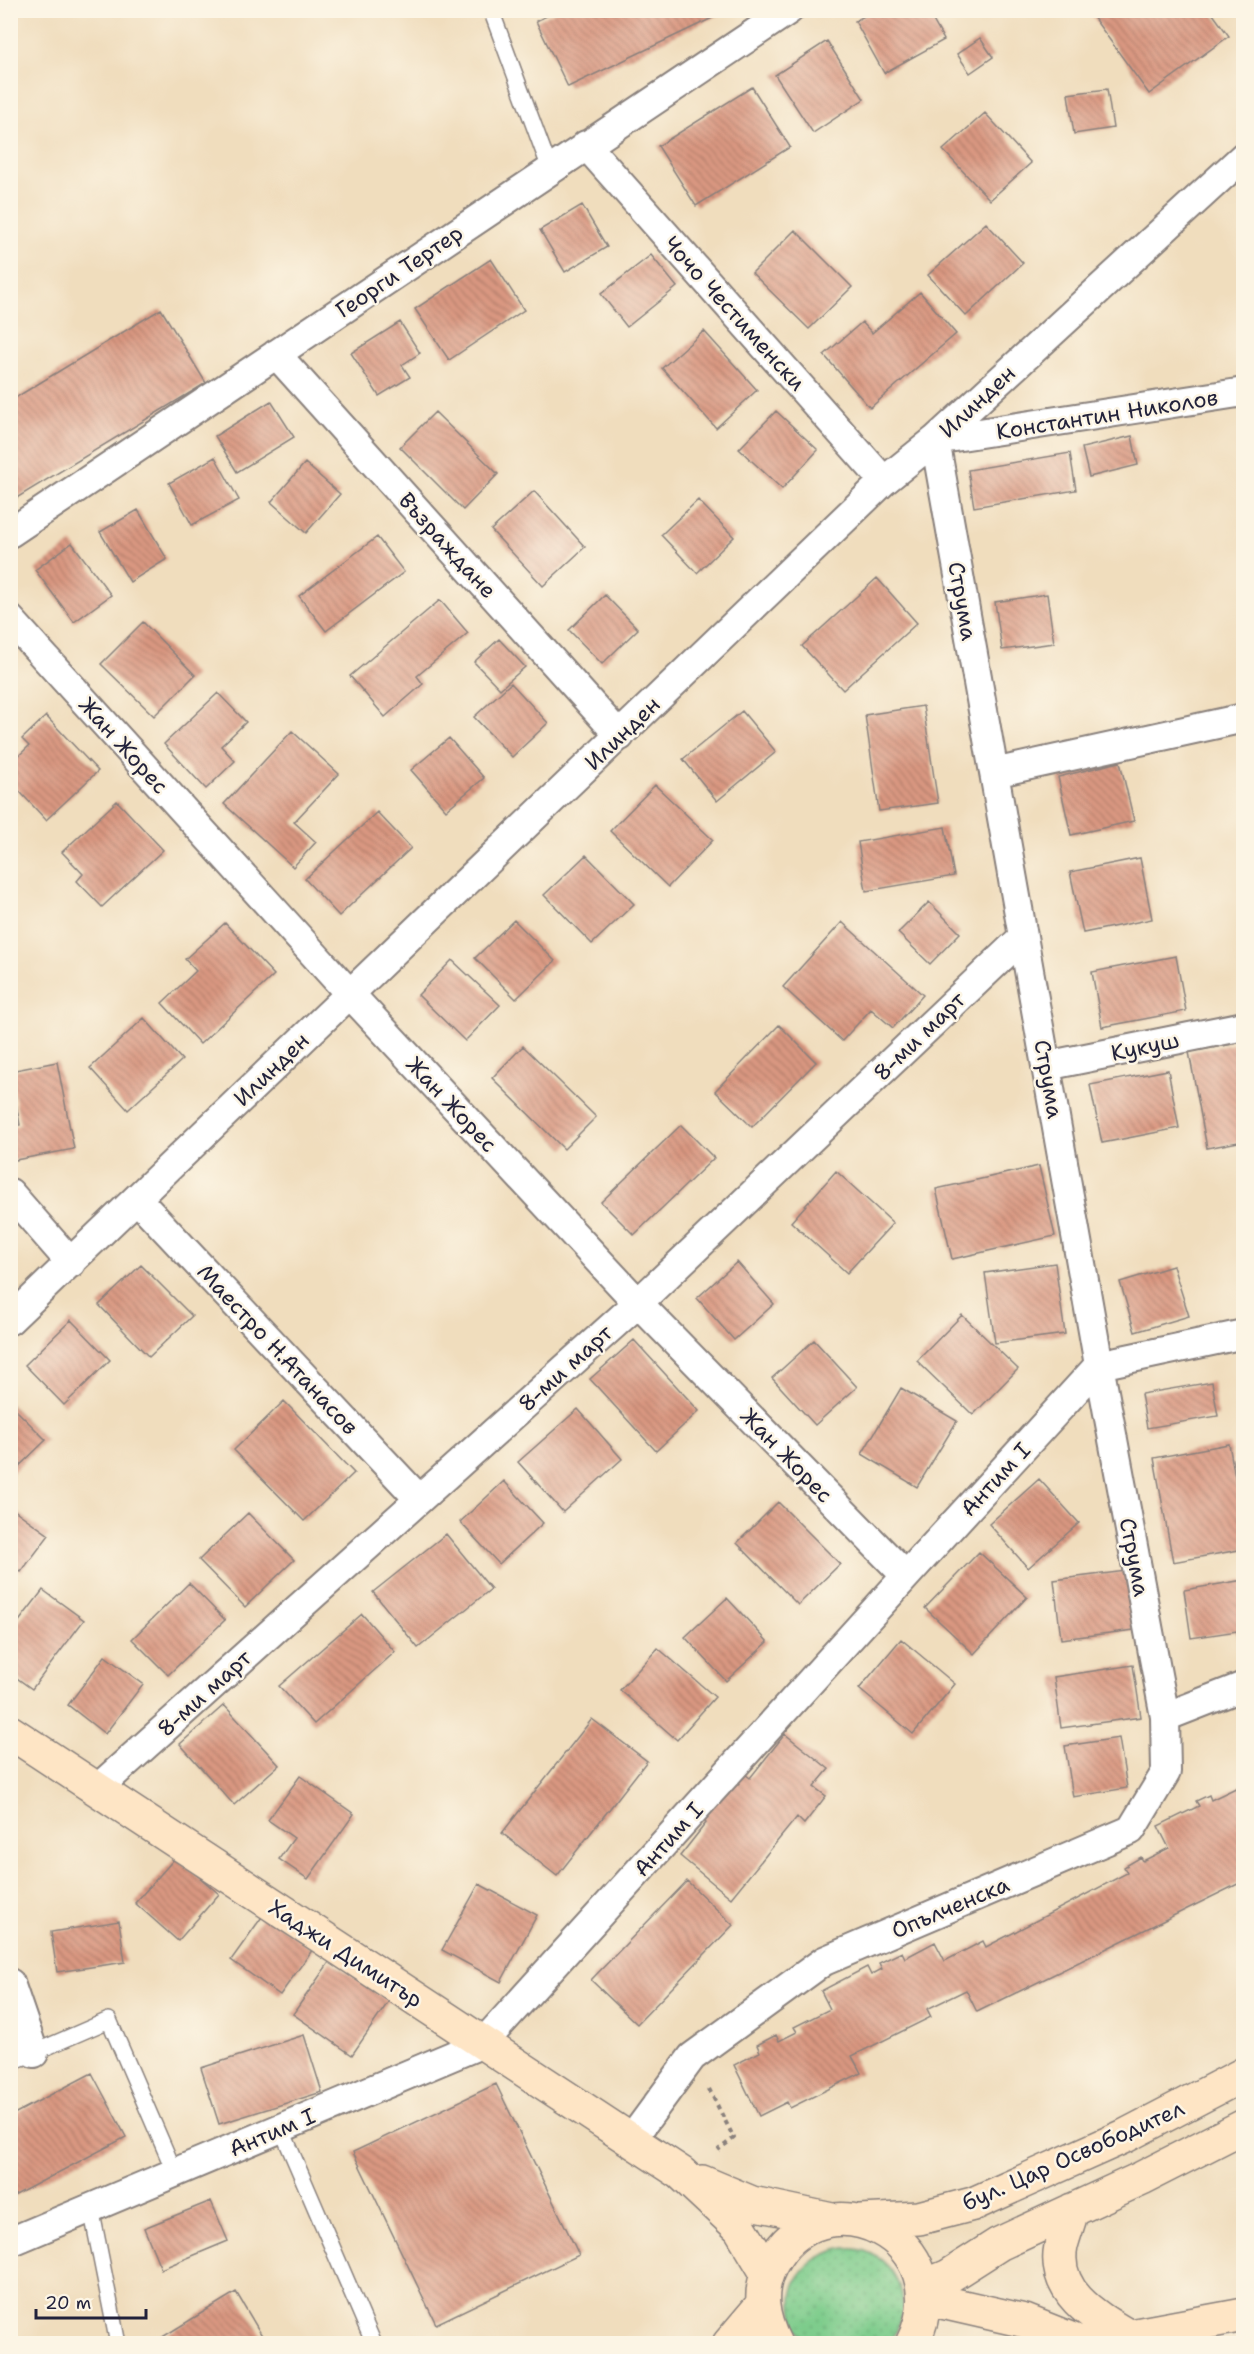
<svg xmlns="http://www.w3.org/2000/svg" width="1254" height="2354" viewBox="0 0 1254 2354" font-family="'Shantell Sans',sans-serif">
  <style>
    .grass { fill: url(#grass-dots); stroke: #507763; stroke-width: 1.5 }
    .building { fill: url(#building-back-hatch) }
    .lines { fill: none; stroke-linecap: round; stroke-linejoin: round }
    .lane-casing { stroke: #89807c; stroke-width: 18 }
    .street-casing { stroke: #89807c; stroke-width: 32 }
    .secondary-casing { stroke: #89807c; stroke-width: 36 }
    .path { stroke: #89807c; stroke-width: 4; stroke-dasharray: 4.5 4.5; stroke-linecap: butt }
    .lane { stroke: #fff; stroke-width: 15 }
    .street { stroke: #fff; stroke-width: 28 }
    .secondary { stroke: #fee5c5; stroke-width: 33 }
    .labels { text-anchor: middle; stroke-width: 5; stroke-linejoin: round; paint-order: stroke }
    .street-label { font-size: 22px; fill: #22223b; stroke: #fcf5e5 }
  </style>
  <defs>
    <pattern id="grass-dots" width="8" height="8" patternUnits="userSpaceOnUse" patternTransform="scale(1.5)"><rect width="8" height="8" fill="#7dcc8b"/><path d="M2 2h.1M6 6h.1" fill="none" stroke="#6caf79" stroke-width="1.8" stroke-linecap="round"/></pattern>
    <pattern id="building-back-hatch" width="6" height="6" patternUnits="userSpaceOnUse" patternTransform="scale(1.5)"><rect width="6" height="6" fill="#da9881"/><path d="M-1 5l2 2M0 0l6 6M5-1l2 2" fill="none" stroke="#b07c6b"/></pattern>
  </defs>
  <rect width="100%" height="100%" fill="#fcf5e5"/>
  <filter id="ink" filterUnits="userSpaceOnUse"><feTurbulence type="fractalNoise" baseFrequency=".0167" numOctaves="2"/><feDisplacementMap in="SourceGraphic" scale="12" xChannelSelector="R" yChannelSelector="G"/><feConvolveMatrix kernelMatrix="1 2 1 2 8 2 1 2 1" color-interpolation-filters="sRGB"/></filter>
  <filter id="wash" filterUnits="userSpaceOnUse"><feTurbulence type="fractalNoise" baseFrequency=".008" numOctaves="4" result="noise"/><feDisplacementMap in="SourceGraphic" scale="24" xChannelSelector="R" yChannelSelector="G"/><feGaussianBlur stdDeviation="1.35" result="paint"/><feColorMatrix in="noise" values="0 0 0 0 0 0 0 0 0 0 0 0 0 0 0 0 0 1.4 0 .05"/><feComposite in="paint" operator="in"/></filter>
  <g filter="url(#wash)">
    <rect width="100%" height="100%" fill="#f0ddbd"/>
    <path class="grass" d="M846,2248C852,2249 859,2249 865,2251C903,2264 916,2315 887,2343H808C801,2337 796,2328 794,2319C784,2279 810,2255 846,2248Z"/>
    <g id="blocks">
      <path class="building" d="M559,10H729L568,87L536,21Z
        M875,10H927L944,40L884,73L855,21Z
        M1088,10H1210L1229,36L1149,94Z
        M980,38L993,57L970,73L957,54Z
        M827,41L864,99L813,133L775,75Z
        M752,87L790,147L696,206L658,146Z
        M1107,89L1113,128L1074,134L1068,94Z
        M985,113L1031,163L990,200L943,150Z
        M582,205L607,247L565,272L540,230Z
        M986,223L1023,263L966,316L928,275Z
        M795,230L852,287L809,329L752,273Z
        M651,255L677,287L627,327L601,294Z
        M491,259L524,310L449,360L415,309Z
        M920,292L956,334L870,408L824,355L862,322L872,333Z
        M161,309L206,383L10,502V401Z
        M400,322L420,353L402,365L410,377L379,396L351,353Z
        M704,331L757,390L716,428L662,368Z
        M271,401L294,437L237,472L215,436Z
        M776,411L818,450L782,489L739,449Z
        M435,412L498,474L463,510L400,447Z
        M1132,436L1138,465L1089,477L1082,448Z
        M1070,453L1076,490L974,507L968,470Z
        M215,457L239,500L192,525L169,483Z
        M305,463L340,494L306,533L271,502Z
        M534,491L585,547L543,586L491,530Z
        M698,500L734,537L697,573L661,535Z
        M138,510L167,559L130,582L100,532Z
        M377,537L404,572L326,631L299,596Z
        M72,543L111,595L74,622L35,570Z
        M877,578L917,623L843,690L802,646Z
        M1047,594L1054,643L1002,650L995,602Z
        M605,595L638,629L602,664L569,630Z
        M440,600L468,633L417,676L423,684L385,717L350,676Z
        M143,622L195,675L154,716L101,664Z
        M499,639L525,667L500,689L474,662Z
        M511,683L548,723L512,757L474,717Z
        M218,693L246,722L221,746L235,761L206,789L164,744Z
        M923,706L938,803L879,811L865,715Z
        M742,711L776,752L717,801L683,759Z
        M46,716L98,771L46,820L10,781V764L29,746L22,739Z
        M292,731L339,774L294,822L316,842L293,867L224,804Z
        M449,738L484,778L446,810L411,770Z
        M1120,762L1134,821L1071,835L1058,777Z
        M655,785L713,840L668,887L610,831Z
        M117,801L163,850L102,907L77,881L83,874L62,852Z
        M377,812L411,848L339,916L305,879Z
        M945,827L954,876L866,891L858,842Z
        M586,855L634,904L592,944L544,895Z
        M1140,858L1152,919L1083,933L1070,872Z
        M929,902L960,933L930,964L898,933Z
        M514,920L555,961L516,999L475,958Z
        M842,922L923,995L893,1028L871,1009L842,1041L783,987Z
        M225,923L274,975L200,1044L162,1003L196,971L185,959Z
        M1176,956L1186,1011L1102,1027L1092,972Z
        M452,960L500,1005L465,1041L418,995Z
        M144,1018L182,1060L128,1110L90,1068Z
        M779,1025L816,1062L752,1127L715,1091Z
        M1244,1042V1141L1207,1148L1189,1052Z
        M523,1046L596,1117L564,1149L492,1078Z
        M57,1062L74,1149L10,1161V1127L20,1125L10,1071Z
        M1168,1070L1179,1128L1102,1143L1090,1085Z
        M681,1125L714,1158L634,1235L601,1202Z
        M1039,1166L1055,1236L952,1259L936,1189Z
        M836,1171L893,1223L847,1273L791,1222Z
        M737,1262L774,1304L734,1340L697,1298Z
        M1055,1263L1065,1334L995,1343L985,1273Z
        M141,1265L192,1316L149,1357L99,1305Z
        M1173,1266L1189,1316L1135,1332L1120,1282Z
        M962,1315L1018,1369L973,1415L917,1361Z
        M71,1320L110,1360L64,1405L25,1365Z
        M634,1340L699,1411L656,1451L590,1379Z
        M814,1340L857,1387L815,1425L772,1378Z
        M1212,1382L1218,1416L1147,1428L1141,1394Z
        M901,1388L957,1421L917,1487L862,1454Z
        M284,1401L354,1473L304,1521L234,1450Z
        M10,1404L46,1440L10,1475Z
        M578,1409L622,1459L563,1512L518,1462Z
        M1229,1444L1244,1526V1549L1173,1562L1154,1458Z
        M1039,1479L1079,1523L1028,1568L989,1524Z
        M504,1481L543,1523L499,1564L460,1522Z
        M778,1502L840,1564L798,1605L737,1543Z
        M10,1507L49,1535L21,1572L10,1564Z
        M248,1513L294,1560L245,1607L199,1560Z
        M446,1534L491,1589L418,1648L373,1592Z
        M979,1552L1027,1597L974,1654L925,1608Z
        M1126,1571L1134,1630L1061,1639L1054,1580Z
        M1244,1580V1639L1238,1640L1237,1631L1191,1638L1184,1590Z
        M189,1583L225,1620L168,1675L132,1639Z
        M43,1590L84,1620L32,1689L10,1673V1633Z
        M727,1598L768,1642L726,1681L685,1637Z
        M362,1614L395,1652L314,1724L279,1686Z
        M901,1639L955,1684L913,1734L859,1689Z
        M658,1648L715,1697L677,1740L620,1690Z
        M105,1656L143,1684L105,1734L68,1705Z
        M1133,1665L1141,1717L1061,1728L1054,1677Z
        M224,1705L279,1765L234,1805L180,1744Z
        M592,1719L647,1761L557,1876L502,1833Z
        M785,1734L829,1769L814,1787L826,1796L804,1824L797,1817L731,1898L680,1856L706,1823L701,1819L741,1771L750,1778Z
        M1119,1738L1127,1788L1073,1797L1065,1746Z
        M300,1776L354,1814L308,1879L279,1859L294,1838L268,1820Z
        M1244,1784V1881L977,2012L966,1990L927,2009L931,2017L852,2056L861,2073L790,2108L787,2102L759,2116L734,2065L760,2052L757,2045L776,2035L779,2041L797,2032L794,2027L830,2009L821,1991L867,1967L871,1975L882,1969L879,1963L902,1952L905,1958L935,1942L945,1961L983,1941L986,1947L1127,1873L1124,1867L1141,1857L1143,1861L1169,1848L1158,1826L1199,1806L1196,1801L1209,1795L1211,1800Z
        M176,1857L219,1894L178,1941L135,1903Z
        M687,1881L733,1925L637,2024L591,1980Z
        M479,1884L537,1915L501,1982L442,1950Z
        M264,1914L313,1949L280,1995L231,1960Z
        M119,1921L125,1962L57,1972L51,1932Z
        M330,1961L389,2001L352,2055L293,2014Z
        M304,2035L322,2092L219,2124L201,2068Z
        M92,2073L126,2137L10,2198V2116Z
        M496,2084L579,2255L436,2324L353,2152Z
        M211,2201L228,2241L161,2269L144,2228Z
        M236,2292L267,2344H151Z"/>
    </g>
  </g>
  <g filter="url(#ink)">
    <use href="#blocks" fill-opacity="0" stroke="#89807c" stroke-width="1.5"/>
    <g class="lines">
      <g class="lane-casing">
        <path id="lane" d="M491,10L550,169
          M10,2063L109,2020L175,2173
          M281,2128L374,2344
          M91,2208L118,2344"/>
      </g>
      <g class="street-casing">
        <path id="street" d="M586,145L884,481
          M276,354L620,736
          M10,533L789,10
          M10,619L349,993L638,1303L906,1576
          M994,773L1244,718
          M1046,1066L1244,1026
          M10,1193L71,1263
          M137,1199L419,1499
          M10,1320L884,481L935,440L1244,156
          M1165,1717L1099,1365L935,440L1244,392
          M97,1789L638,1303L1023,937
          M10,1983L34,2053
          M631,2140L692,2057L824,1961L1131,1830L1166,1772L1165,1717L1244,1686
          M10,2242L483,2043L906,1576L1099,1365L1244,1334"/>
      </g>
      <g class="secondary-casing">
        <path id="secondary" d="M10,1732L681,2173L740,2228L767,2273
          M702,2182L752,2203L832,2220
          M1072,2210C1069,2222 1064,2234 1061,2246C1052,2292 1094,2316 1128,2336
          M861,2221L919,2218L973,2204L1125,2136L1244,2074
          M923,2287L949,2276L999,2244L1142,2178L1244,2126
          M924,2298L1025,2321L1083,2344
          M729,2344L762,2305
          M775,2344C762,2318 757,2292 771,2265C821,2169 965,2239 912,2344
          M1087,2344L1244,2315"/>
      </g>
      <path class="path" d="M709,2089L734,2138L718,2150"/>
      <use href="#lane" class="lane"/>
      <use href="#street" class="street"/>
      <use href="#secondary" class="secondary"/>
    </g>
  </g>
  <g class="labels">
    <g class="street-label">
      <text transform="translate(399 271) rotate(-34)" y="8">Георги Тертер</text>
      <text transform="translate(735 313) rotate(48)" y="8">Чочо Честименски</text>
      <text transform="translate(977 401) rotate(-43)" y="8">Илинден</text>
      <text transform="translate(1107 414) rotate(-9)" y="8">Константин Николов</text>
      <text transform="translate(448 545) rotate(48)" y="8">Възраждане</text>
      <text transform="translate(963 601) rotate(80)" y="8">Струма</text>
      <text transform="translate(622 733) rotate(-44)" y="8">Илинден</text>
      <text transform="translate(124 745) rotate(48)" y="8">Жан Жорес</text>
      <text transform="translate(919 1036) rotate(-44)" y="8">8-ми март</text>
      <text transform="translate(1145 1046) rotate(-12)" y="8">Кукуш</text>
      <text transform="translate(271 1069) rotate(-44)" y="8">Илинден</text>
      <text transform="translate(1049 1079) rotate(80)" y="8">Струма</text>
      <text transform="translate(452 1104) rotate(47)" y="8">Жан Жорес</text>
      <text transform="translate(278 1349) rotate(47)" y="8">Маестро Н.Атанасов</text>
      <text transform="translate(565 1368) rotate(-42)" y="8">8-ми март</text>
      <text transform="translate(787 1455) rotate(46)" y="8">Жан Жорес</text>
      <text transform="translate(995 1479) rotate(-47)" y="8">Антим I</text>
      <text transform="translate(1135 1557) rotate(79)" y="8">Струма</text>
      <text transform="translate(204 1693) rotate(-42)" y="8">8-ми март</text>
      <text transform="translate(668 1839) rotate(-48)" y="8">Антим I</text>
      <text transform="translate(950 1907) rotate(-23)" y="8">Опълченска</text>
      <text transform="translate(346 1953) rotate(33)" y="8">Хаджи Димитър</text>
      <text transform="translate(272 2132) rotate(-23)" y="8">Антим I</text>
      <text transform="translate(1073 2155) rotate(-24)" y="8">бул. Цар Освободител</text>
    </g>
  </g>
  <rect width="1254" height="2354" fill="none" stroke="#fcf5e5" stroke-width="36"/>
  <path d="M36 2309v9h110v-9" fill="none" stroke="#22223b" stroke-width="3"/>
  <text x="45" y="2309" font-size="18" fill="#22223b" stroke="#fcf5e5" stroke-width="4.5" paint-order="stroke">20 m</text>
</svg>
